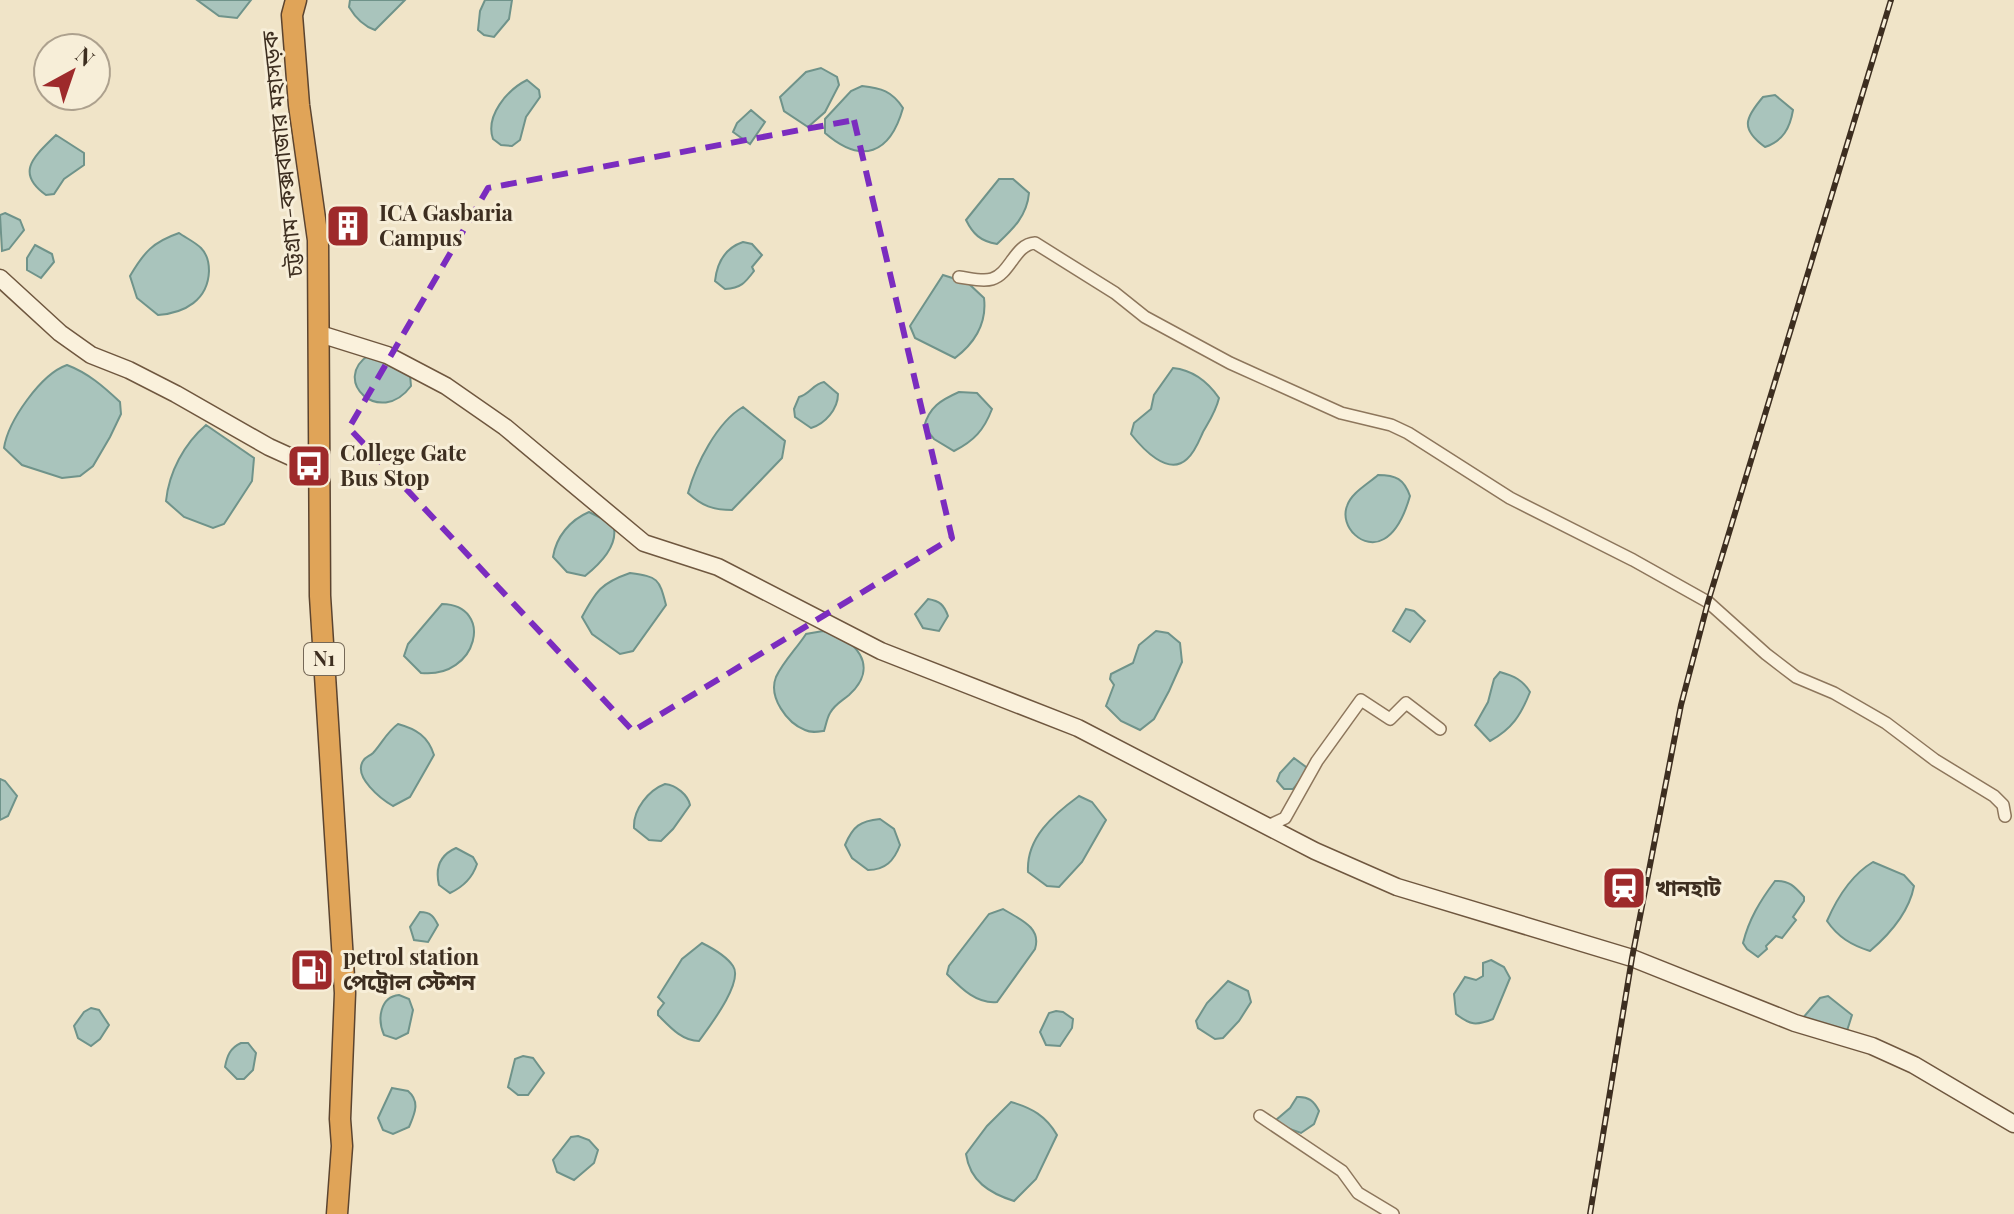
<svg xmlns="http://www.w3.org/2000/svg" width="2014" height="1214" viewBox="0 0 2014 1214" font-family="'Playfair Display','Noto Sans Bengali',serif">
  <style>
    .water { fill: #a9c4bc; stroke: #6f938a; stroke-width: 2 }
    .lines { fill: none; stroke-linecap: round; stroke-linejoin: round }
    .street-casing { stroke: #8d765c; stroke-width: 14 }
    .secondary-casing { stroke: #6f573f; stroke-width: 19 }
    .highway-casing { stroke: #5b4430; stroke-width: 23 }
    .street { stroke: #faf1dc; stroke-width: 11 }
    .secondary { stroke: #faf1dc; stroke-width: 16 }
    .highway { stroke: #e0a458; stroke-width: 20 }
    .rail-casing { stroke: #3d2e20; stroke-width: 6 }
    .rail { stroke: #f7eed8; stroke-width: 3; stroke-dasharray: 9; stroke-linecap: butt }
    .marked { fill: none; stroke: #7b2cbf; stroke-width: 6; stroke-dasharray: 16 10; stroke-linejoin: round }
    .labels { text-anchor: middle; stroke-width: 6; stroke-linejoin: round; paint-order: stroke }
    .shield { fill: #f7eed8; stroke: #756857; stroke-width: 2 }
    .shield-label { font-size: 20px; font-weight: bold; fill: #3d2e20 }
    .street-label { font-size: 22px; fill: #3d2e20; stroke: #f7eed8 }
    .poi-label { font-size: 22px; font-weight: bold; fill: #3d2e20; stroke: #f7eed8; text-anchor: start }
  </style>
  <rect width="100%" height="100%" fill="#f0e4c8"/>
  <path class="water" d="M197,0H251L237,18L219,16Z
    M350,0H405L375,30C363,26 355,17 349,7Z
    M485,0H512L509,19L494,37L484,35L478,30L480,11Z
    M821,68L837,77L839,85L825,112L808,127L784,111L780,97L806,72Z
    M527,80L539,90L540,97L526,117L520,140L512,146L501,145L493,139C485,116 507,90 527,80Z
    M862,86C881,88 892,91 903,108C890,154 862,165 825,133V119L851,91Z
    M1775,95L1793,110C1790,128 1783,141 1765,147C1740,129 1745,118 1763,97Z
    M751,110L765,122L750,144L733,132L737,123Z
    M56,135L84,153V165L64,179L54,194L46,195C14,172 35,156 56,135Z
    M999,179H1013L1029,193C1027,216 1013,229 997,244C980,241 973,234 966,220Z
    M5,213L20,220L24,230L9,249L2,251L0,215Z
    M179,233C186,238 195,242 201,248C207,254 209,262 209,271C208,300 185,313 158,315L137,298L130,276C144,252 153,242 179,233Z
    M743,242L752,244L762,255L752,267L754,271C745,283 741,288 725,289L715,281C717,263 725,248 743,242Z
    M35,245L52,254L54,262L41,278L27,270V258Z
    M943,275L968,283L984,298C987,323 976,342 955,358L915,338L910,326Z
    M369,355H377L410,375L411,386C380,428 330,380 369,355Z
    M67,365C88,373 103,386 120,402L121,414L110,437L93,466L80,476L62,478L22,465L4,448C8,421 41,374 67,365Z
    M1173,368C1192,370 1208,382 1219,398C1216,411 1210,420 1203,432C1199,441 1195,452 1187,459C1168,477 1142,448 1131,434L1134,423L1151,409L1154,395Z
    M824,382L838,394C838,409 825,424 811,428L795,417L794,409L799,397C810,394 813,384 824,382Z
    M959,392L977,393L992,409C984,430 974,441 954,451L934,439L924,427C929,407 941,400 959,392Z
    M743,407L785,441L782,458L732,510C713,510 702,506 688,493C696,464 717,422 743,407Z
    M206,425L254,458L252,481L224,524L213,528L184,517L166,501C169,472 184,444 206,425Z
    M1378,475C1396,475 1404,479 1410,496C1406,510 1398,531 1384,539C1364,551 1339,527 1347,506C1351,493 1368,484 1378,475Z
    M589,512L613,524C620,545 600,564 585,576L567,572L553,557C556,537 570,520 589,512Z
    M630,573C658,577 659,578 666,605L633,651L620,654L592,634L582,617C596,591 601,583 630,573Z
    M928,599C940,601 944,605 948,616L939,631L923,628L915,614Z
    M442,604C495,605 478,679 421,673L404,656L408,644Z
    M1406,609L1414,611L1425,621L1410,642L1393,631Z
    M823,631C855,638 881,666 849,695C842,701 835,704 830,713C827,718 826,725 824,731C817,732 811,733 805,730C787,723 768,697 776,677C783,662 797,648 806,634Z
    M1156,631L1168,633L1180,643L1182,662L1169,691L1154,719L1140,730L1121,721L1106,706L1114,685L1110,679L1111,674L1133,663L1139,645Z
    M1500,672C1514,676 1523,680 1530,692C1521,715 1512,729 1490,741L1475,725L1488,702L1494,679Z
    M398,724C416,729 428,736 434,755L410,797L393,806C381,799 353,777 363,761C365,757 370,756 373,753C382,743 387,732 398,724Z
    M1294,758L1306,767L1305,774L1293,789H1284L1277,781L1280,773Z
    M0,779L5,781L17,796L8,816L0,820Z
    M665,784C676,785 688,795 690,805L673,829L661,841L649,840L634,828C633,809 649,790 665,784Z
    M1079,796L1092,802L1106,820L1082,862L1059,887L1047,886L1028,872C1026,838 1053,815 1079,796Z
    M880,819L894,829L900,845C894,861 885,870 868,870L852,858L845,845C853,826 860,821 880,819Z
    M456,848L473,857L477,864C472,879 463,887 450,893L439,885C435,868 440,855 456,848Z
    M1873,862L1904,875L1914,886C1909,912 1890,934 1870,951C1851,945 1838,937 1827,921C1837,898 1851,875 1873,862Z
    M1775,881C1789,880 1795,887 1804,897V901L1793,917L1796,920L1782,938L1776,936L1766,946L1767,949L1758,957L1747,949L1743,943C1749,919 1760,901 1775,881Z
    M1003,909C1019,919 1042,927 1035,949L997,1002C976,1004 961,988 947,974L949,966L989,914Z
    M420,912C431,912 434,917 438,925L428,942L414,940L410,927Z
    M702,943C712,948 727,957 733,966C744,982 709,1027 699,1041C682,1041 670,1027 658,1015V1011L664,1003L658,997L682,959Z
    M1491,960L1504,967L1510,978L1493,1019C1476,1026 1470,1025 1456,1014L1454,994L1465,977L1476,980L1483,976V963Z
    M1228,981L1248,991L1251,1002L1239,1021L1223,1038L1215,1039L1198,1028L1196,1021L1207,1003Z
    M399,995L409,999L413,1010L408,1033L396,1039L384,1035C377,1019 380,997 399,995Z
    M1828,996L1852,1015L1846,1034L1802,1019L1820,998Z
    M91,1008L99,1010L109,1025L100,1039L91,1046L78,1038L74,1026L84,1012Z
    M1056,1011L1063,1012L1073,1019L1072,1028L1060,1046L1046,1045L1040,1032L1049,1013Z
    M241,1043H248L256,1053L253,1070L244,1079H237L225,1067C227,1056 230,1048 241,1043Z
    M523,1056L533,1058L544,1073L528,1095H518L508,1087L515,1059Z
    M392,1088L408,1091C421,1102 414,1115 409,1127L393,1134L383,1130L378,1118Z
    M1297,1097C1308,1096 1314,1101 1319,1111L1314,1124L1301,1133L1287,1128L1276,1120L1290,1108Z
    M1011,1102C1032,1108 1046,1116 1057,1135L1036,1179L1014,1201C989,1193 970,1181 966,1154L987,1126Z
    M578,1136L589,1140L598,1150L594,1163L574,1180L557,1172L553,1160L571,1137Z"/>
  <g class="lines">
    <g class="street-casing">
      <path id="street" d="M959,277C969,278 982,282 992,279C1010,274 1015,244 1035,243L1115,293L1145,317L1230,363L1341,413L1391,425L1408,433L1510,498L1633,560L1708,602L1766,654L1796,677L1834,693L1886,723L1935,760L1994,796L2003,805L2005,816
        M1270,825L1285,818L1317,761L1361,700L1390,719L1406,703L1440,729
        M1260,1116L1342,1171L1358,1193L1393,1214"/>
    </g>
    <g class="secondary-casing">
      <path id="secondary" d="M0,278L60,333L91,355L129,370L176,394L269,447L302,462L320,466
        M320,334L387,355L446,386L505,427L644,543L718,567L881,651L1078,728L1315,851L1397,887L1632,958L1795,1023L1872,1046L1914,1065L2014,1124"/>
    </g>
    <g class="highway-casing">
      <path id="highway" d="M296,0L292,15L299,105L318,240L320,596L345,993L340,1119L342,1146L337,1214"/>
    </g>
    <use href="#street" class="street"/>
    <use href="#secondary" class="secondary"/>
    <use href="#highway" class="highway"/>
    <g class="rail-casing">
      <path id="rail" d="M1590,1214L1632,958L1681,705L1708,602L1891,0"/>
    </g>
    <use href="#rail" class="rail"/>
  </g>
  <path class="marked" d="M854,120L952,538L633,731L349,428L488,188Z"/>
  <defs>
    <g id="building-square" transform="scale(2.3)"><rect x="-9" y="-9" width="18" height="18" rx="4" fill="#9e2a2b" stroke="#f7eed8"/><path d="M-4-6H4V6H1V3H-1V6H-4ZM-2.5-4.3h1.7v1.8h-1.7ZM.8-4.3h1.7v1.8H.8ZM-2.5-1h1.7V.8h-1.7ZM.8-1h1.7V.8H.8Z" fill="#fff"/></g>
    <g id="bus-square" transform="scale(2.3)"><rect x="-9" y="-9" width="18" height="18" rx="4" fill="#9e2a2b" stroke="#f7eed8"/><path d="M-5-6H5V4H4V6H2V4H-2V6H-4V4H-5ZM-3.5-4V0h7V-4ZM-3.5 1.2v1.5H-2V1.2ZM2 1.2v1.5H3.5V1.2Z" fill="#fff"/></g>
    <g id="station-square" transform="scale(2.3)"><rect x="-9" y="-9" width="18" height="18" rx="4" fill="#9e2a2b" stroke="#f7eed8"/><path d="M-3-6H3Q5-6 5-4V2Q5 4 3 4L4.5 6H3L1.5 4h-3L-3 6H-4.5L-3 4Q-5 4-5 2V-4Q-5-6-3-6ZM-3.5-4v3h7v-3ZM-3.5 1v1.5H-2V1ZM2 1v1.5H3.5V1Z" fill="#fff"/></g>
    <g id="fuel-square" transform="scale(2.3)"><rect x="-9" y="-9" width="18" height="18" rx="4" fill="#9e2a2b" stroke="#f7eed8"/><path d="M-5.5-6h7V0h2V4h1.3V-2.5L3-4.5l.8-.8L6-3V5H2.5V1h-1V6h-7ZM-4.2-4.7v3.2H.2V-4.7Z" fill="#fff"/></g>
  </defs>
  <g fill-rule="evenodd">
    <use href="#building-square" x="348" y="226"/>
    <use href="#bus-square" x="309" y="466"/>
    <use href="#station-square" x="1624" y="888"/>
    <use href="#fuel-square" x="312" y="970"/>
  </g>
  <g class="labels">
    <rect class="shield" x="304" y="643" width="40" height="32" rx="6"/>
    <g class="shield-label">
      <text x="324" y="666">N1</text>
    </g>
    <g class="street-label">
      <text transform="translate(282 154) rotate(-96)" y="8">চট্টগ্রাম-কক্সবাজার মহাসড়ক</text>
    </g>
    <g class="poi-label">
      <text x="379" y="221">ICA Gasbaria<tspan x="379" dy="25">Campus</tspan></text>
      <text x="340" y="461">College Gate<tspan x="340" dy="25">Bus Stop</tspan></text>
      <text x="1655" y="896">খানহাট</text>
      <text x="343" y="965">petrol station<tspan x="343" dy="25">পেট্রোল স্টেশন</tspan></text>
    </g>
  </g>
  <g transform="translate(72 72) rotate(40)"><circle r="38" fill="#f7eed8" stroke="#ada18e" stroke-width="2"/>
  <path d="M0-6L14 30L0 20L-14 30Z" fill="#9e2a2b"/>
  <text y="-12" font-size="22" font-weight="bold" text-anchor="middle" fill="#3d2e20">N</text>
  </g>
</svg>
